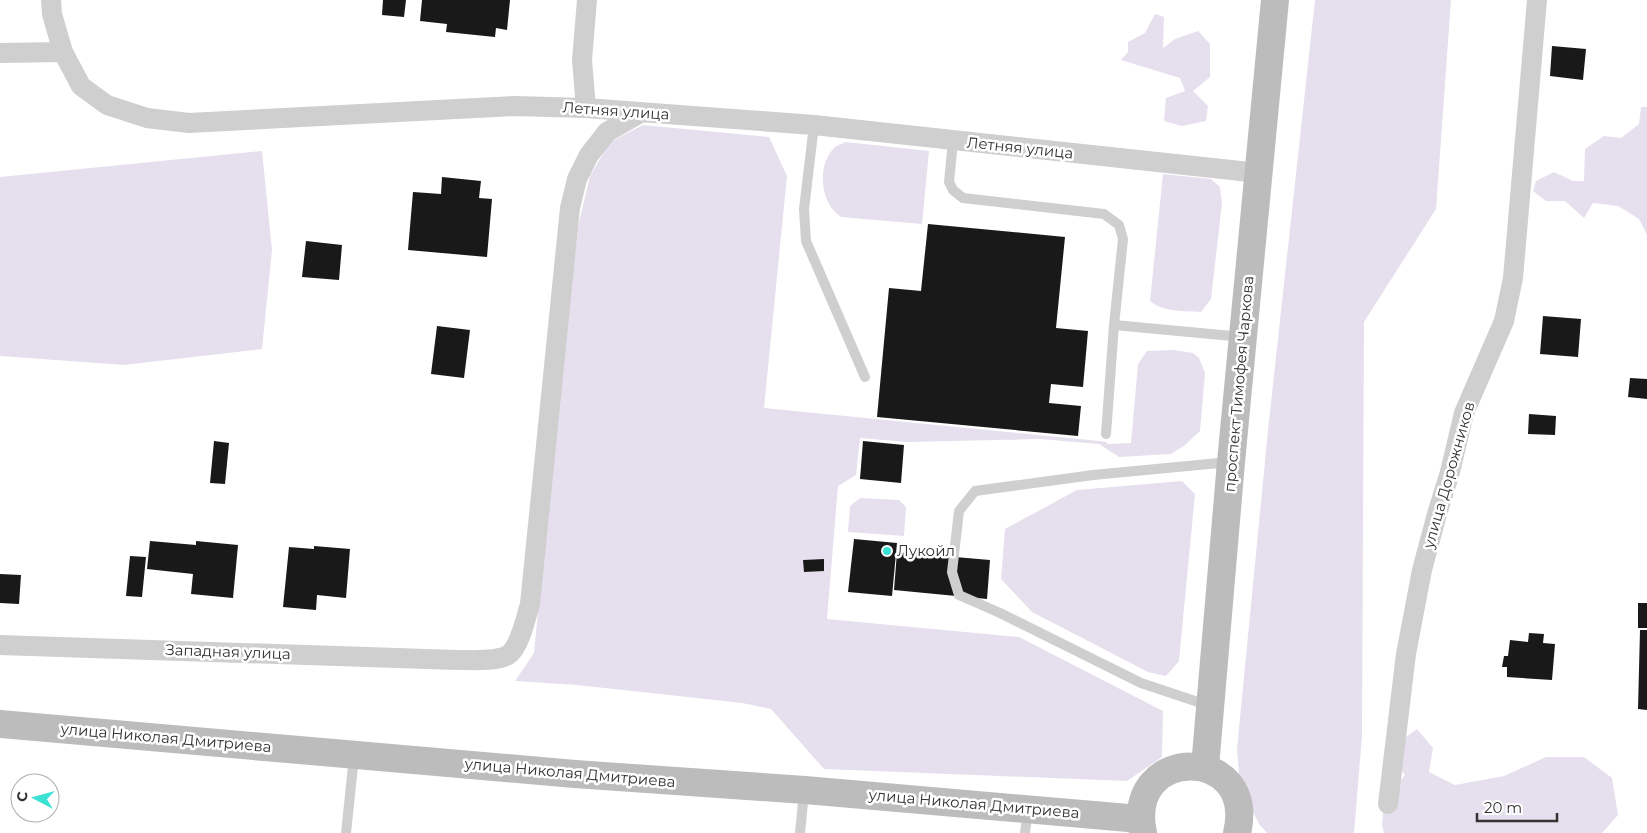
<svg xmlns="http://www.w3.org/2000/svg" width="1647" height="833" viewBox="0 0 1647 833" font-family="Montserrat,sans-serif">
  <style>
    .green { fill: #e6e0ee }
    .building { fill: #191919 }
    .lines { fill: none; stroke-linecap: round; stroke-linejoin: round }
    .service { stroke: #cfcfcf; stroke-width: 10 }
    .minor { stroke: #cfcfcf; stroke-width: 20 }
    .secondary { stroke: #bcbcbc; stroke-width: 28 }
    .poi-dot { fill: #3be1d3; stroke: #fff; stroke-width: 2 }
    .labels { text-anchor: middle; stroke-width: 5; stroke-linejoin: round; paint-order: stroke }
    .street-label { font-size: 15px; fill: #323232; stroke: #fff }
    .poi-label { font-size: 15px; fill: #323232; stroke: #fff; text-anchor: start }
  </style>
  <rect width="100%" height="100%" fill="#fff"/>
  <path class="green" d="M1315,0H1451L1436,209L1364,322L1362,736L1354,833H1267L1259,824L1240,786L1237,749L1268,430Z
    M1155,14L1164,17L1163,48L1175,39L1198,31L1210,44V77L1193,91L1208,106L1206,121L1182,126L1164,121L1166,98L1185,91L1180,78L1121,60L1128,52V42L1145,33Z
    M1641,107H1647V235L1639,219L1618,206L1593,203L1584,218L1565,201H1546L1533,191L1536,181L1554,172L1573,181H1584L1585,149L1604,136L1621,138L1639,124Z
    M643,125L769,137L787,176L764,408L1099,441L1107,442V444L1131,443L1138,364L1147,351L1174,350L1193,353L1199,358L1205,373L1200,431L1184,446L1171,454L1119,457L1099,444L1040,439L908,442L860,438L856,475L838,486L827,619L1019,637L1163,711L1162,757L1127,781L824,769L771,709L742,703L577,685L515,681L534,653L567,318L579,222L590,176L610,142Z
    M846,142L929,151L922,224L841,217C820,204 816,165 835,147C838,145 843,143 846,142Z
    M262,151L272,250L262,349L124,365L0,356V177Z
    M1163,174L1211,179L1220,187L1222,203L1211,299L1201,312C1185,311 1162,312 1150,301Z
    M1182,481L1195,494L1179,661L1166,676L1148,672L1032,612L1001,579L1005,529L1077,490Z
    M860,498L899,500L906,507L904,536L848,532L850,506Z
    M1417,729L1433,748L1429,772L1455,785L1504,776L1546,757H1584L1612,778L1618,815L1602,833H1384L1382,825L1384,801L1405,775L1398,766L1399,742Z"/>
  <path class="building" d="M383,0H406L404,17L382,15Z
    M422,0H510L507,30L496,28L495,37L446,32L447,24L420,21Z
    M1552,46L1586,49L1583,80L1550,76Z
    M442,177L481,181L479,198L492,199L487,257L408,250L413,192L441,194Z
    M928,224L1065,237L1056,328L1088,331L1083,387L1051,384L1049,403L1081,406L1078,436L877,417L889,288L921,291Z
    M306,241L342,245L339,280L302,277Z
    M1543,316L1581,319L1578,357L1540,354Z
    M437,326L470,330L464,378L431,374Z
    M1630,378L1647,379V399L1628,397Z
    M1529,414L1556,416L1555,435L1528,434Z
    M214,441L229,443L225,484L210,483Z
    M863,441L904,445L901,483L860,479Z
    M854,539L897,543L892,596L848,592Z
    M150,541L196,545V541L238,545L233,598L191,594L193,574L147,569Z
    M314,546L350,549L346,598L317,595L316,610L283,607L289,547L314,549Z
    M897,552L990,560L987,599L894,590Z
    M130,556L146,557L142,597L126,596Z
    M824,559V571L804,572L803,560Z
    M0,574L21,575L19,604L0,603Z
    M1638,603H1647V628H1638Z
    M1640,630H1647V710L1638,709Z
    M1529,633L1544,634L1543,643L1555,644L1552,680L1507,677V667H1502L1504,656H1508L1510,640L1528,642Z"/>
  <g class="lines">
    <path class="service" d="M814,125L804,209L806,241L865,377
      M953,141L949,182L953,190L963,198L1104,214L1119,225L1123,239L1114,325L1243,337
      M1106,434L1114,325
      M1210,706L1141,683L1000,613L959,595L952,572L959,511L975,491L1093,475L1230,462
      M346,833L354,757
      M800,833L804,792
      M1025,833L1028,809"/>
    <path class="minor" d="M51,0L52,14L63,52L81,86L107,105L147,118L189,123L515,106L586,108L814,125L1259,173
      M0,53L63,52
      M586,108L582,60L587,0
      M0,645L457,660C471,660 496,662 508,655C520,647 526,617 530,604L570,208L577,179L589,155L607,132L642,112
      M1388,804L1406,654L1422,570L1437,514L1450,472L1464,413L1504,321L1513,278L1537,0"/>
    <path class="secondary" d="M0,724L575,774L805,790L1140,819
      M1205,767L1231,462L1275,0
      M1143,833C1124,744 1258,745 1237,833"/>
  </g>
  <circle class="poi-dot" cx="887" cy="551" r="5"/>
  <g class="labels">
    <g class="street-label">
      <text transform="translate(616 111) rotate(4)" y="5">Летняя улица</text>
      <text transform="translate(1020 148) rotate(6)" y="5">Летняя улица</text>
      <text transform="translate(1239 384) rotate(-85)" y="5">проспект Тимофея Чаркова</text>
      <text transform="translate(1449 475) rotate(-74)" y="5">улица Дорожников</text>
      <text transform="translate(228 652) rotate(2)" y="5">Западная улица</text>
      <text transform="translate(166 738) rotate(5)" y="5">улица Николая Дмитриева</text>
      <text transform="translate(570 773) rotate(5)" y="5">улица Николая Дмитриева</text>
      <text transform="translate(974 804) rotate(5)" y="5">улица Николая Дмитриева</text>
    </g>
    <g class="poi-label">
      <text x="897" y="556">Лукойл</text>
    </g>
  </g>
  <g transform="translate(35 798) rotate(276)"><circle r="24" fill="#ffffff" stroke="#adadad"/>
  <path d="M0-4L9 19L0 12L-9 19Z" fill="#3be1d3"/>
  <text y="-8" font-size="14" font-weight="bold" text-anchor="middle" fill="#323232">С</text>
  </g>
  <path d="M1477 813v8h80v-8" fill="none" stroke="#323232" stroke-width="2.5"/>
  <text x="1484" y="813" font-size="15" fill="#323232" stroke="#ffffff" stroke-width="4" paint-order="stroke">20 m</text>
</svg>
